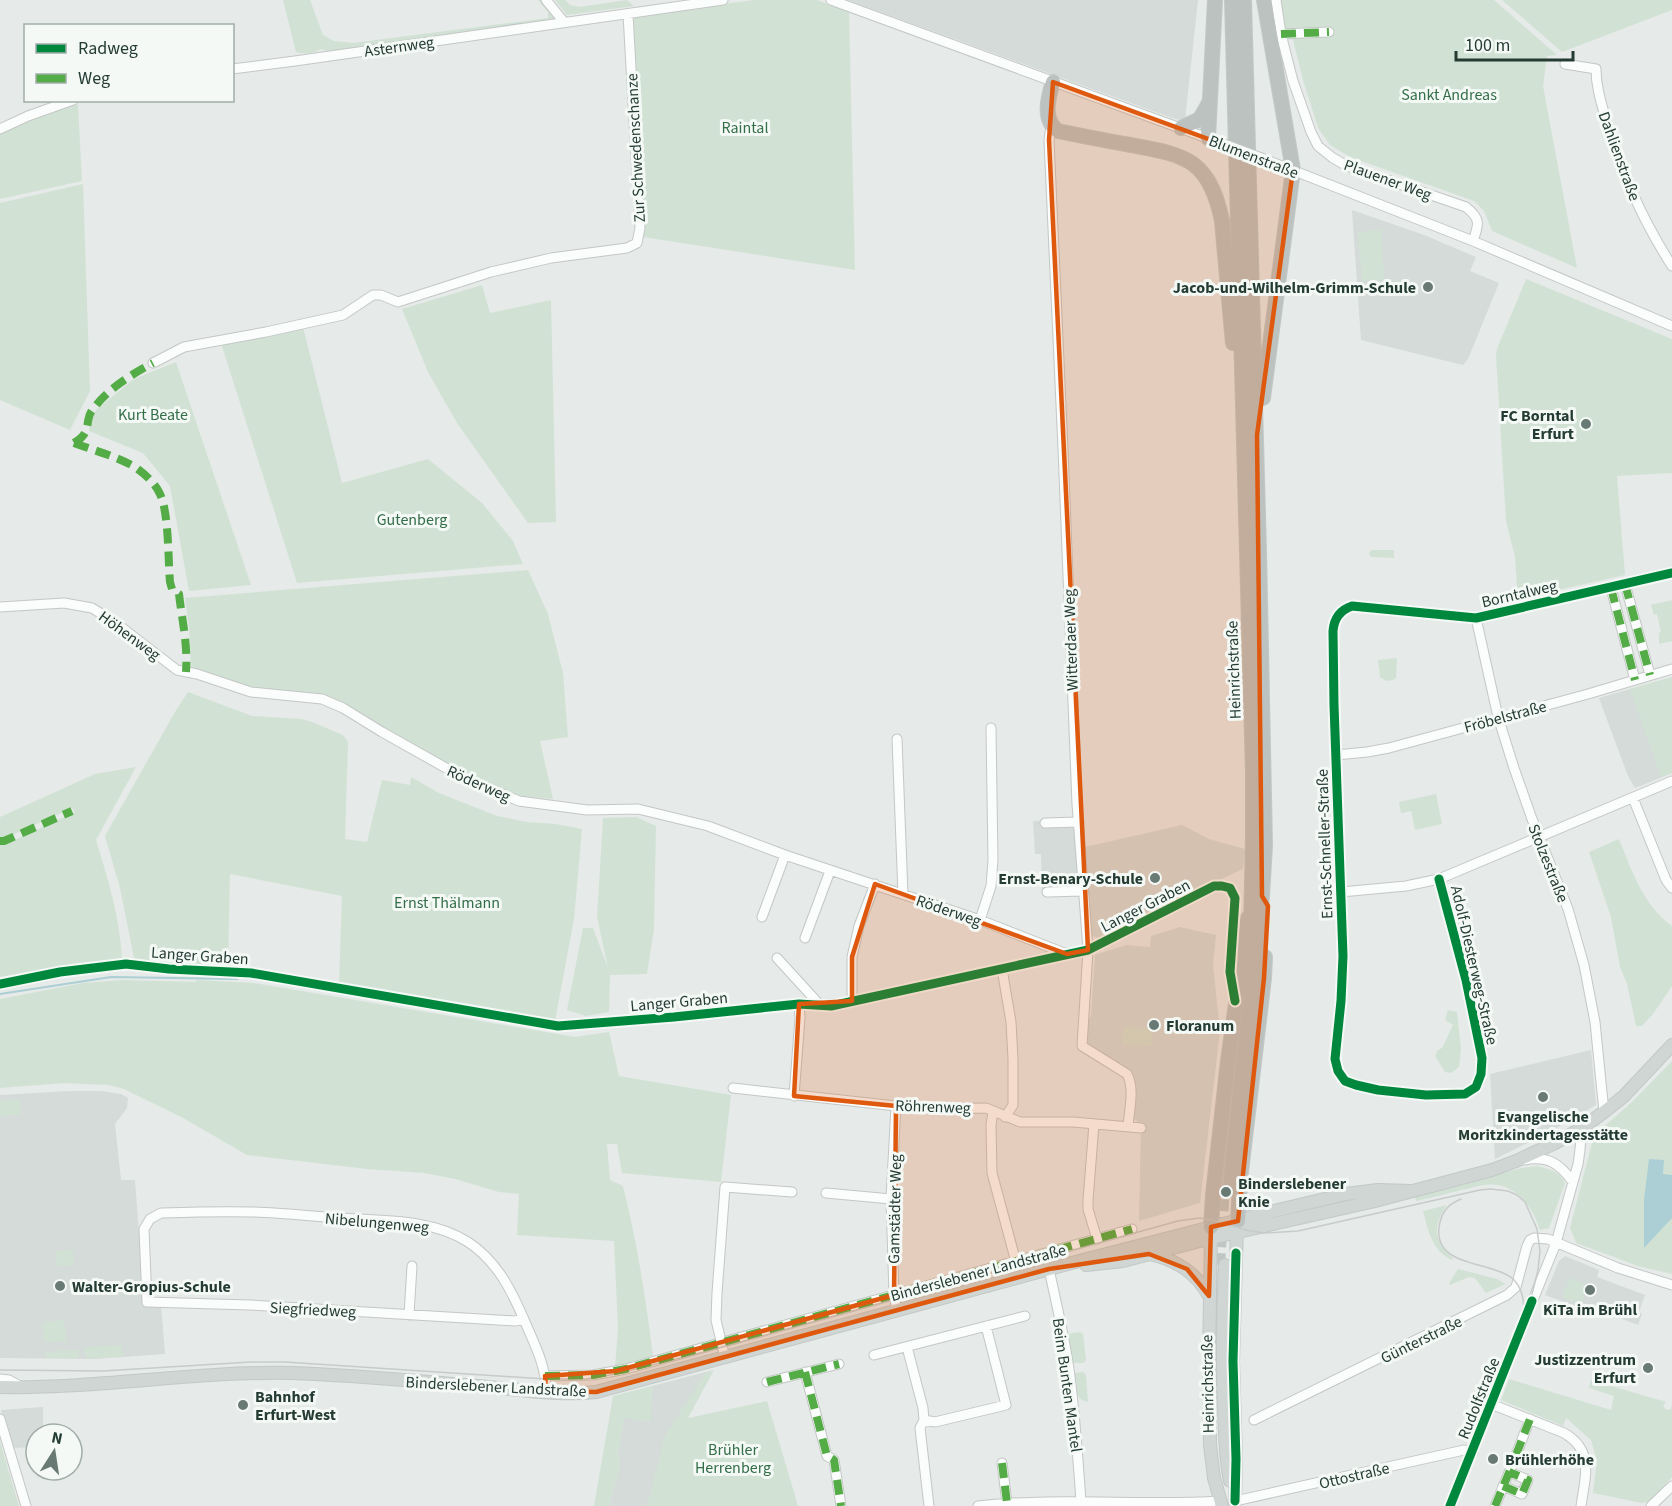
<svg xmlns="http://www.w3.org/2000/svg" width="1672" height="1506" viewBox="0 0 1672 1506" font-family="'Source Sans 3',sans-serif">
  <style>
    .built { fill: #d4dbd8 }
    .green { fill: #d1e2d5 }
    .water { fill: #abcfd4 }
    .lines { fill: none; stroke-linecap: round; stroke-linejoin: round }
    .stream { stroke: #abcfd4; stroke-width: 2 }
    .major-tunnel { stroke: #bfc7c4; stroke-width: 12; stroke-dasharray: 12 6; stroke-linecap: butt }
    .minor-casing { stroke: #c3c7c5; stroke-width: 11 }
    .major-casing { stroke: #c2c9c7; stroke-width: 14 }
    .highway-casing { stroke: #c2c9c7; stroke-width: 16 }
    .minor { stroke: #fbfcfc; stroke-width: 9 }
    .major { stroke: #cfd6d4; stroke-width: 12 }
    .highway { stroke: #bcc2c0; stroke-width: 14 }
    .tram { stroke: #c7cbca; stroke-width: 1.5 }
    .minor-bridge-casing { stroke: #c3c7c5; stroke-width: 11; stroke-linecap: butt }
    .minor-bridge { stroke: #fbfcfc; stroke-width: 9 }
    .quiet { stroke: #53ac45; stroke-width: 8; stroke-dasharray: 15 8; stroke-linecap: butt }
    .cycleway-casing { stroke: #f4f9f6; stroke-width: 13 }
    .cycleway { stroke: #00873e; stroke-width: 9 }
    .marked { fill: #de580e; fill-opacity: 0.2; stroke: #de580e; stroke-width: 4.5; stroke-linejoin: round }
    .poi-dot { fill: #697974; stroke: #f4f9f6; stroke-width: 2 }
    .labels { text-anchor: middle; stroke-width: 6; stroke-linejoin: round; paint-order: stroke }
    .street-label { font-size: 16px; fill: #253c35; stroke: #f4f9f6 }
    .park-label { font-size: 16px; fill: #336e48; stroke: #f4f9f6 }
    .poi-label { font-size: 16px; font-weight: bold; fill: #253c35; stroke: #f4f9f6; text-anchor: start }
  </style>
  <rect width="100%" height="100%" fill="#e6eae8"/>
  <path class="built" d="M847,0H1198L1185,120L1175,119Z
    M1352,210L1424,235L1476,257L1470,271L1499,283L1468,359L1463,365L1361,340Z
    M1672,677V773L1635,788L1628,776L1599,698Z
    M1074,819L1079,893L1042,895L1041,854H1035L1033,821Z
    M1182,825L1209,839L1245,849L1243,869L1204,887L1105,937L1099,938L1092,936L1089,930L1085,847Z
    M1180,927L1216,935L1213,965L1220,1031L1200,1203L1139,1221L1141,1125L1133,1118L1134,1077L1131,1071L1087,1044L1088,1019L1091,1016L1095,955L1126,945L1150,947L1151,936Z
    M1591,1050L1596,1105L1546,1134L1495,1159L1490,1074Z
    M70,1091H102L121,1094L128,1098L127,1108L115,1124L121,1180H135L144,1305L161,1306L165,1354L95,1359L0,1358V1095Z
    M1565,1256L1599,1270L1597,1277L1645,1295L1639,1312L1642,1314L1638,1325L1587,1305L1585,1310L1545,1295L1559,1261Z
    M714,1370L704,1375L646,1506H609L620,1465L618,1454L624,1417L650,1422L652,1386Z
    M43,1407V1434H36V1447L12,1448L1,1410Z"/>
  <path class="green" d="M283,0H310L323,35L334,41L353,43L548,18V12L538,0H543L556,19L554,21L513,25L337,50L326,51L321,49C313,54 306,54 296,52Z
    M555,0H565L570,5L579,7L627,0L634,6L567,15Z
    M754,0H817L849,12L855,270L643,237L632,16Z
    M1281,0H1494L1557,55L1547,56L1543,86L1577,268L1492,231L1484,211L1474,201L1350,157L1330,145L1318,128L1303,80L1291,32L1285,29Z
    M1502,0H1672V10L1562,52Z
    M78,104L82,181L0,199V134L26,120Z
    M83,184L90,391L70,430L0,400V203Z
    M1381,230L1384,279L1362,281L1358,232Z
    M1526,279L1672,339V473L1617,476L1625,575L1518,599L1515,557L1506,521L1496,355L1497,349Z
    M482,285L490,313L551,300L556,522L528,523L457,423L428,372L402,309Z
    M303,327L342,483L428,459L482,503L513,541L523,564L297,583L221,343Z
    M176,362L251,585L189,591L170,486L143,453L89,431L90,419L97,409L134,379Z
    M1372,550H1394V558L1371,557L1369,553Z
    M528,570L548,614L563,673L568,737L540,741L553,799L521,796L460,771L323,695L259,690L191,667L189,627L185,598Z
    M1672,600V641L1659,644V633L1661,632L1657,614L1654,615L1651,605Z
    M1397,658L1396,678L1393,680L1386,681L1380,677L1378,660Z
    M1672,677V773L1661,777L1630,689Z
    M188,692L252,716L302,719L312,722L343,735L348,742L345,839L367,842L382,780L410,785L411,777L439,793L497,816L527,822L556,824L582,829L574,919L555,1021L339,984L342,896L230,874L228,967L168,964L134,958L120,888L105,836L175,712Z
    M136,767L96,840C108,879 120,918 122,959L58,967L0,980V843H8L75,812L72,808L6,838L0,839V817L95,774Z
    M1436,794L1442,824L1415,830L1411,811L1401,813L1399,802Z
    M636,817L656,826L654,929L647,974L610,975L609,1012L586,1016L567,1010L583,928H593L608,968L597,917L603,818Z
    M1619,839C1632,871 1643,905 1672,926V986L1653,1014L1642,1026H1636L1627,984L1620,967L1611,917L1589,852Z
    M123,980L196,982V980L254,983L575,1037L609,1032L619,1076L731,1095L721,1182L622,1173L617,1144H607L610,1180L623,1186C637,1242 646,1299 653,1357L615,1367L618,1328L614,1241L517,1235L519,1194L499,1192L455,1179L424,1173L367,1169L247,1155L183,1118L124,1089L109,1085L64,1083L0,1088V999L83,983Z
    M1448,1010L1457,1012L1461,1049L1459,1067L1451,1073L1445,1072L1435,1056L1438,1050L1442,1048L1453,1025L1445,1020Z
    M1124,1027L1153,1029L1152,1046L1122,1044Z
    M1672,1061V1274L1638,1266L1576,1243L1570,1228L1592,1143L1599,1131L1632,1102Z
    M20,1100L21,1114L0,1116V1101Z
    M1537,1166C1549,1169 1560,1171 1565,1183L1549,1228L1540,1230C1532,1205 1514,1181 1484,1185C1476,1186 1469,1189 1461,1190C1446,1194 1431,1198 1416,1201L1415,1195L1522,1168Z
    M1447,1205C1433,1224 1433,1243 1453,1258L1452,1260C1432,1251 1428,1230 1423,1211Z
    M73,1250L74,1266L57,1267L56,1251Z
    M1458,1269L1497,1279L1506,1284L1486,1293L1475,1278L1469,1277L1450,1285L1449,1283Z
    M1570,1278L1589,1286L1581,1305L1562,1297Z
    M64,1320L66,1341L44,1342L43,1322Z
    M1080,1332L1083,1334L1086,1360L1083,1363H1072L1067,1335L1072,1333Z
    M122,1345L123,1357L86,1358L85,1347Z
    M78,1350L79,1358H46L45,1352Z
    M714,1370L688,1418L767,1401L798,1506H646L650,1496L665,1436L704,1375Z
    M1083,1372L1086,1375L1088,1402C1073,1399 1075,1385 1074,1373Z
    M1509,1379L1611,1410L1614,1396L1589,1388L1591,1380L1666,1402L1663,1406L1667,1410L1671,1409L1672,1404V1477L1650,1501L1642,1503L1593,1493L1597,1461L1591,1440L1566,1418L1563,1426L1501,1400Z
    M652,1386L651,1422L624,1418L618,1454L620,1465L609,1506H594L613,1396Z
    M0,1442L19,1506H0Z"/>
  <path class="water" d="M1649,1159L1664,1160L1663,1174L1672,1175V1218L1644,1248V1200Z"/>
  <g class="lines">
    <path class="stream" d="M502,27L520,24
      M0,994L111,977L237,979"/>
    <path class="major-tunnel" d="M1219,1265L1224,1187"/>
    <g class="minor-casing">
      <path id="minor" d="M546,0L564,22
        M831,0L1221,143
        M1276,0L1281,34L1293,81L1311,132L1318,146L1333,158L1347,166L1466,207C1481,219 1479,224 1473,241
        M1281,34L1329,32
        M1565,64L1596,69C1596,88 1602,105 1607,123C1622,174 1643,221 1672,266
        M232,69L295,61L723,0
        M1051,126L1049,140L1063,449L1077,804L1088,950L1082,1046L1127,1074C1135,1089 1129,1110 1128,1127
        M0,129L28,116L73,100
        M1264,159L1473,241L1672,326
        M153,363L184,347L266,332L343,315L373,295H381L398,302L491,272L551,258L627,248L637,243L640,228L628,14
        M1625,584L1650,675
        M1611,588L1635,680
        M0,607L64,603L92,608L116,623L177,670L197,674L251,692L322,699L343,708L382,732L462,777L519,801L587,810L638,809L708,826L785,855L980,920L1067,954
        M1476,618L1498,717L1514,768L1532,819L1568,909L1584,965L1595,1022L1604,1112
        M897,739L903,894
        M1336,755L1367,752L1389,748L1588,694L1672,669
        M1633,798L1666,880L1672,888
        M1045,823L1079,822
        M1439,879L1466,980L1482,1058L1481,1074L1476,1087L1465,1094L1426,1095L1378,1090L1356,1085L1345,1081L1338,1071L1335,1059L1341,1001L1343,956L1334,705L1333,631C1334,619 1340,610 1352,606L1476,618L1672,573
        M1047,892L1083,891
        M1341,892L1406,886L1439,879L1672,781
        M762,917L785,855
        M980,920L991,886L993,860L991,728
        M805,938L830,871
        M777,958L820,1005
        M1002,969L1011,1022L1013,1059V1105L1005,1117
        M0,984L60,972L126,964L169,969L251,973L558,1026L674,1017L799,1004L831,1006L1088,950L1214,886H1222L1230,888L1235,898L1230,972L1234,995
        M852,1001V957L859,926L875,884
        M733,1088L896,1106L933,1109L986,1108L1020,1122H1073L1141,1128
        M794,1096L800,1018L799,1004
        M896,1106L891,1199L894,1295L897,1311
        M993,1112L991,1125L992,1173L1016,1262
        M1094,1124L1088,1200V1209L1097,1239
        M1524,1160C1548,1155 1560,1164 1573,1182
        M826,1193L891,1199
        M1049,1269C1056,1302 1064,1335 1069,1369C1075,1413 1078,1458 1081,1502
        M409,1315L412,1266
        M524,1319L515,1321L250,1305L147,1302L144,1229L150,1219L161,1213C192,1212 222,1211 253,1212C282,1213 310,1216 339,1218C382,1221 430,1218 468,1242C497,1261 512,1291 525,1322C535,1345 546,1366 546,1391
        M907,1347L923,1408L924,1420L920,1428L929,1506
        M874,1355L1025,1316
        M725,1358L716,1320L717,1293L725,1187L792,1192
        M805,1372L827,1456L834,1460L841,1506
        M545,1376L593,1375L626,1369L1132,1229
        M0,1379L9,1380L20,1386
        M767,1382L839,1364
        M1491,1404L1564,1433C1595,1451 1585,1477 1581,1506
        M0,1419L26,1506
        M924,1420L935,1422L1006,1405L986,1326
        M1254,1420L1507,1295L1516,1287L1527,1246L1530,1240L1534,1238L1548,1239L1618,1268L1672,1285
        M1516,1455L1530,1419
        M1002,1463L1007,1503
        M1503,1486L1522,1494L1528,1480L1509,1472
        M1235,1501L1464,1450L1473,1452
        M978,1506C1058,1497 1140,1506 1221,1501
        M1450,1506L1556,1243L1578,1164L1580,1150L1581,1136L1579,1130
        M1495,1506L1513,1463
        M1651,1506L1672,1486"/>
    </g>
    <g class="major-casing">
      <path id="major" d="M1211,1232L1209,1361L1210,1445L1214,1478L1222,1506
        M1150,1254C1176,1260 1196,1272 1209,1296
        M1086,1265L1123,1261L1211,1238L1375,1201L1492,1170L1516,1161L1553,1144L1579,1130L1604,1112L1623,1097L1672,1045
        M1225,1265C1223,1312 1222,1360 1224,1408C1225,1433 1225,1457 1230,1481
        M0,1387C97,1389 194,1371 291,1373C354,1375 416,1381 478,1386C517,1389 558,1396 596,1392L1064,1265L1274,1211L1346,1194L1378,1190L1411,1191
        M1235,1501L1236,1459L1233,1361L1237,1227"/>
    </g>
    <g class="highway-casing">
      <path id="highway" d="M1232,0L1253,773V837L1251,929
        M1053,82C1048,98 1042,120 1058,131C1082,136 1107,141 1131,145C1151,149 1176,152 1193,164C1211,177 1218,201 1222,221L1233,343
        M1181,128L1200,119L1209,103
        M1208,138L1215,0
        M1263,398L1293,170L1264,0
        M1230,1188L1243,1061L1255,971L1262,896L1265,845L1259,551L1244,0
        M1238,1221L1240,1180L1264,978L1265,957
        M1211,1227L1213,1195L1228,1061L1248,918"/>
    </g>
    <use href="#minor" class="minor"/>
    <use href="#major" class="major"/>
    <use href="#highway" class="highway"/>
    <path class="tram" d="M1461,1199C1449,1204 1443,1210 1440,1222C1429,1268 1489,1260 1512,1278C1521,1286 1523,1296 1524,1307
      M0,1370L103,1371L251,1362H285L546,1379H586L616,1374L704,1352L1178,1221L1199,1218L1211,1220L1250,1231L1265,1233L1298,1231L1480,1190L1490,1189L1508,1191L1517,1195L1525,1202L1537,1229L1540,1251L1538,1270L1523,1330L1452,1506"/>
    <g class="minor-bridge-casing">
      <path id="minor-bridge" d="M1221,143L1264,159"/>
    </g>
    <use href="#minor-bridge" class="minor-bridge"/>
    <path class="quiet" d="M1281,34L1329,32
      M74,443C95,451 116,456 135,467C145,474 155,483 160,494C169,513 168,559 170,582L172,589L179,594C182,620 188,645 186,672
      M74,443C84,437 87,432 88,421C89,418 89,415 91,412C105,391 130,375 153,363
      M1625,584L1650,675
      M1611,588L1635,680
      M0,841H4L72,811
      M805,1372L827,1456L834,1460L841,1506
      M545,1376L593,1375L626,1369L1132,1229
      M767,1382L839,1364
      M1516,1455L1530,1419
      M1002,1463L1007,1503
      M1503,1486L1522,1494L1528,1480L1509,1472
      M1495,1506L1513,1463"/>
    <g class="cycleway-casing">
      <path id="cycleway" d="M1439,879L1466,980L1482,1058L1481,1074L1476,1087L1465,1094L1426,1095L1378,1090L1356,1085L1345,1081L1338,1071L1335,1059L1341,1001L1343,956L1334,705L1333,631C1334,619 1340,610 1352,606L1476,618L1672,573
        M0,984L60,972L126,964L169,969L251,973L558,1026L674,1017L799,1004L831,1006L1088,950L1214,886H1222L1230,888L1235,898L1230,972L1235,1001
        M1235,1501L1236,1459L1233,1361L1236,1253
        M1450,1506L1532,1301"/>
    </g>
    <use href="#cycleway" class="cycleway"/>
  </g>
  <path class="marked" d="M1053,82L1293,170L1257,435L1262,896L1268,906L1264,978L1238,1221L1211,1227L1209,1296L1187,1269L1149,1254L1049,1269L596,1392L546,1391L545,1376L616,1371L894,1295L896,1106L794,1096L799,1004L852,1001V957L875,884L1067,954L1088,950L1049,140Z"/>
  <g class="poi-dot">
    <circle cx="1428" cy="287" r="6"/>
    <circle cx="1586" cy="424" r="6"/>
    <circle cx="1155" cy="878" r="6"/>
    <circle cx="1154" cy="1025" r="6"/>
    <circle cx="1543" cy="1097" r="6"/>
    <circle cx="1226" cy="1192" r="6"/>
    <circle cx="60" cy="1286" r="6"/>
    <circle cx="1590" cy="1290" r="6"/>
    <circle cx="1648" cy="1368" r="6"/>
    <circle cx="243" cy="1405" r="6"/>
    <circle cx="1493" cy="1459" r="6"/>
  </g>
  <g class="labels">
    <g class="street-label">
      <text transform="translate(399 46) rotate(-8)" y="6">Asternweg</text>
      <text transform="translate(635 148) rotate(-93)" y="6">Zur Schwedenschanze</text>
      <text transform="translate(1254 156) rotate(21)" y="6">Blumenstraße</text>
      <text transform="translate(1620 156) rotate(70)" y="6">Dahlienstraße</text>
      <text transform="translate(1388 179) rotate(20)" y="6">Plauener Weg</text>
      <text transform="translate(1519 593) rotate(-13)" y="6">Borntalweg</text>
      <text transform="translate(130 635) rotate(36)" y="6">Höhenweg</text>
      <text transform="translate(1070 640) rotate(-92)" y="6">Witterdaer Weg</text>
      <text transform="translate(1233 670) rotate(-92)" y="6">Heinrichstraße</text>
      <text transform="translate(1505 716) rotate(-15)" y="6">Fröbelstraße</text>
      <text transform="translate(479 783) rotate(24)" y="6">Röderweg</text>
      <text transform="translate(1324 844) rotate(-92)" y="6">Ernst-Schneller-Straße</text>
      <text transform="translate(1549 863) rotate(68)" y="6">Stolzestraße</text>
      <text transform="translate(1145 905) rotate(-27)" y="6">Langer Graben</text>
      <text transform="translate(949 910) rotate(19)" y="6">Röderweg</text>
      <text transform="translate(200 955) rotate(4)" y="6">Langer Graben</text>
      <text transform="translate(1475 965) rotate(77)" y="6">Adolf-Diesterweg-Straße</text>
      <text transform="translate(679 1001) rotate(-5)" y="6">Langer Graben</text>
      <text transform="translate(933 1106) rotate(2)" y="6">Röhrenweg</text>
      <text transform="translate(894 1209) rotate(-89)" y="6">Gamstädter Weg</text>
      <text transform="translate(377 1222) rotate(5)" y="6">Nibelungenweg</text>
      <text transform="translate(978 1272) rotate(-15)" y="6">Binderslebener Landstraße</text>
      <text transform="translate(313 1309) rotate(3)" y="6">Siegfriedweg</text>
      <text transform="translate(1421 1339) rotate(-26)" y="6">Günterstraße</text>
      <text transform="translate(1207 1384) rotate(-91)" y="6">Heinrichstraße</text>
      <text transform="translate(1068 1385) rotate(82)" y="6">Beim Bunten Mantel</text>
      <text transform="translate(496 1386) rotate(3)" y="6">Binderslebener Landstraße</text>
      <text transform="translate(1478 1398) rotate(-68)" y="6">Rudolfstraße</text>
      <text transform="translate(1354 1475) rotate(-13)" y="6">Ottostraße</text>
    </g>
    <g class="park-label">
      <text x="1449" y="100">Sankt Andreas</text>
      <text x="745" y="133">Raintal</text>
      <text x="153" y="420">Kurt Beate</text>
      <text x="412" y="525">Gutenberg</text>
      <text x="447" y="908">Ernst Thälmann</text>
      <text x="733" y="1455">Brühler<tspan x="733" dy="18">Herrenberg</tspan></text>
    </g>
    <g class="poi-label">
      <text x="1416" y="293" text-anchor="end">Jacob-und-Wilhelm-Grimm-Schule</text>
      <text x="1574" y="421" text-anchor="end">FC Borntal<tspan x="1574" dy="18">Erfurt</tspan></text>
      <text x="1143" y="884" text-anchor="end">Ernst-Benary-Schule</text>
      <text x="1166" y="1031">Floranum</text>
      <text x="1543" y="1122" text-anchor="middle">Evangelische<tspan x="1543" dy="18">Moritzkindertagesstätte</tspan></text>
      <text x="1238" y="1189">Binderslebener<tspan x="1238" dy="18">Knie</tspan></text>
      <text x="72" y="1292">Walter-Gropius-Schule</text>
      <text x="1590" y="1315" text-anchor="middle">KiTa im Brühl</text>
      <text x="1636" y="1365" text-anchor="end">Justizzentrum<tspan x="1636" dy="18">Erfurt</tspan></text>
      <text x="255" y="1402">Bahnhof<tspan x="255" dy="18">Erfurt-West</tspan></text>
      <text x="1505" y="1465">Brühlerhöhe</text>
    </g>
  </g>
  <rect x="24" y="24" width="210" height="78" fill="#f4f9f6" stroke="#a1ada9" stroke-width="1.5"/>
  <rect x="36" y="44" width="30" height="9" fill="#00873e" stroke="#a1ada9" stroke-width="1.5"/>
  <text x="78" y="54" font-size="18" fill="#253c35">Radweg</text>
  <rect x="36" y="74" width="30" height="9" fill="#53ac45" stroke="#a1ada9" stroke-width="1.5"/>
  <text x="78" y="84" font-size="18" fill="#253c35">Weg</text>
  <g transform="translate(54 1452) rotate(12)"><circle r="28" fill="#f4f9f6" stroke="#a1ada9" stroke-width="1.5"/>
  <path d="M0-4.5L10 22L0 15L-10 22Z" fill="#697974"/>
  <text y="-9" font-size="16" font-weight="bold" text-anchor="middle" fill="#253c35">N</text>
  </g>
  <path d="M1456 51v9h117v-9" fill="none" stroke="#253c35" stroke-width="3"/>
  <text x="1465" y="51" font-size="18" fill="#253c35" stroke="#f4f9f6" stroke-width="4.5" paint-order="stroke">100 m</text>
</svg>
